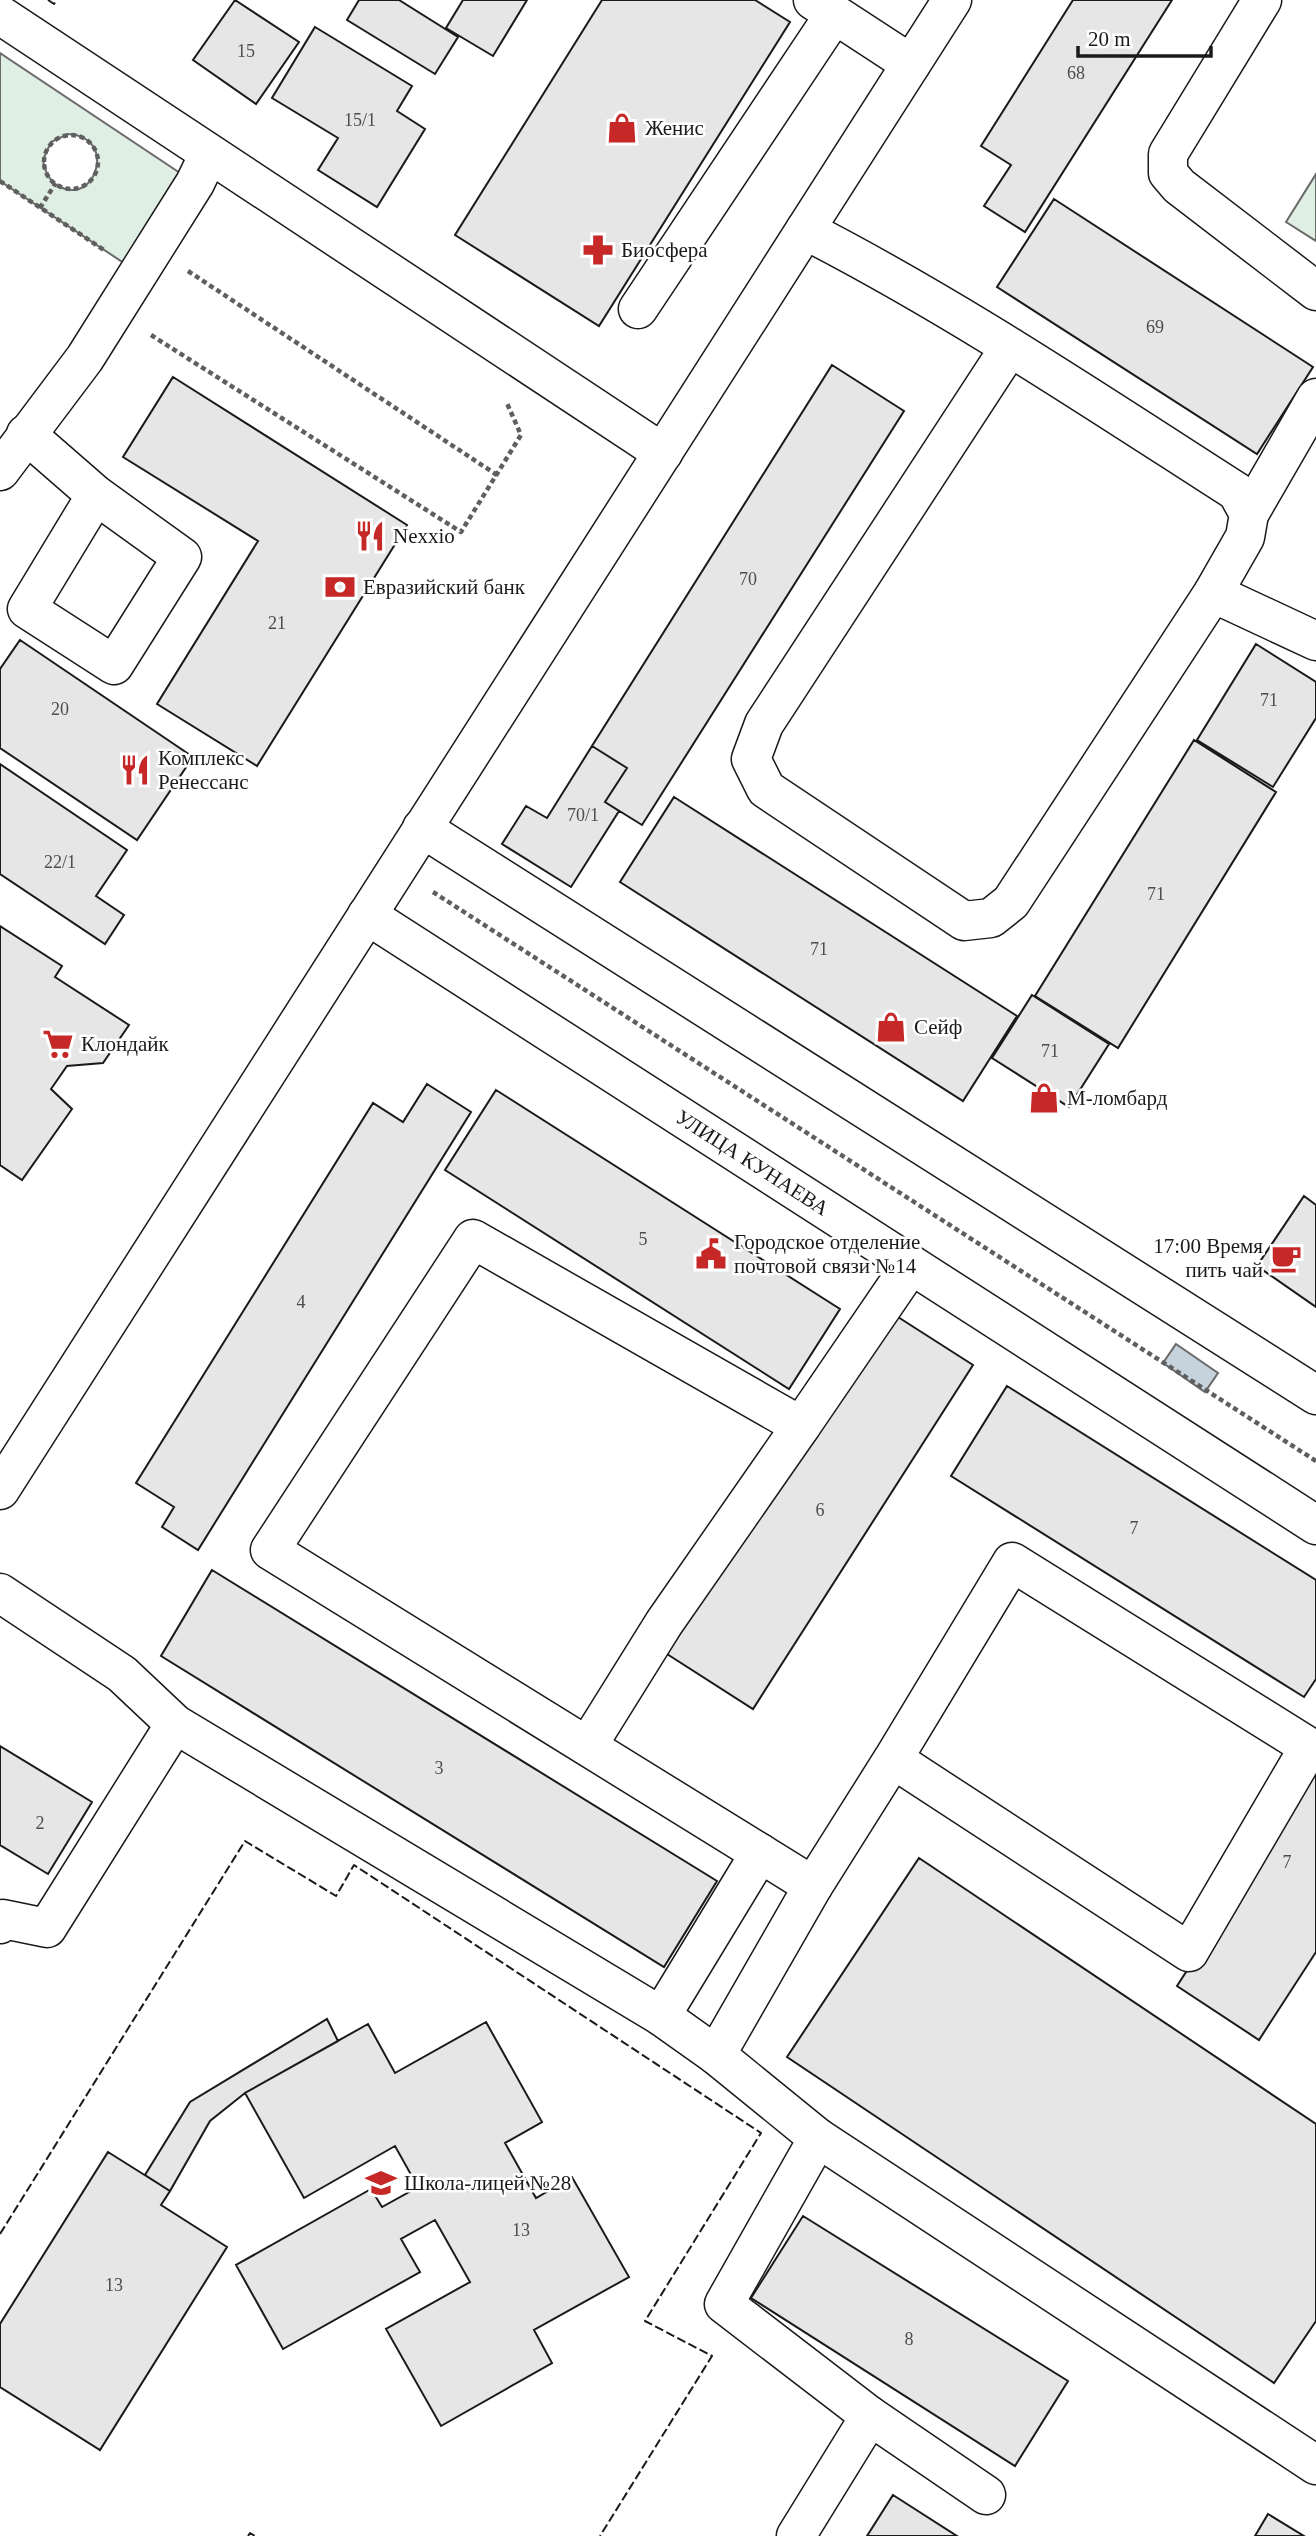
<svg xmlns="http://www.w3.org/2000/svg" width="1316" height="2536" viewBox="0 0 1316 2536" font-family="'Times New Roman',serif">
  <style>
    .green { fill: #e0efe3; stroke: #6a6a6a; stroke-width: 2; fill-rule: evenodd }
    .water { fill: #c6d2dc; stroke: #6a6a6a; stroke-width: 2 }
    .building { fill: #e6e6e6; stroke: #1a1a1a; stroke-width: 2 }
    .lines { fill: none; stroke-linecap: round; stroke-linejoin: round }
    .minor-casing { stroke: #1a1a1a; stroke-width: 41 }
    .path { stroke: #5f5f5f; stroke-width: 4.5; stroke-dasharray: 5 3.5; stroke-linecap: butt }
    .minor { stroke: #fff; stroke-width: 38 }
    .fence { stroke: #1a1a1a; stroke-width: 2; stroke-dasharray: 9 3.5; stroke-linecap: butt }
    .labels { text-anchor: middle; stroke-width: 5; stroke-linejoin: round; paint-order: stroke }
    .number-label { font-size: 18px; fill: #4d4d4d }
    .poi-label { font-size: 21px; fill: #1a1a1a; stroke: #fff; text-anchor: start }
    .street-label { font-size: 21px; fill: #1a1a1a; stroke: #fff }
  </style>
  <rect width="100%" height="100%" fill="#fff"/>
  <path class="green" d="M0,53L195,183L139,273L0,181ZM68,134C117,136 97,205 60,187C49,181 45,172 43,160L51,142Z
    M1316,174V241L1286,222Z"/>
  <path class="water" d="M1176,1344L1218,1373L1205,1392L1163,1363Z"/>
  <path class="building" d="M235,0L299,42L256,104L193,60Z
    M359,0H399L458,37L435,74L347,20Z
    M463,0H527L493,56L446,28Z
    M602,0H755L790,22L599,326L455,235Z
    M1073,0H1172L1025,232L984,206L1011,165L981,146Z
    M315,27L412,86L397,111L425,129L377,207L318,170L338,138L272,98Z
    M1054,199L1313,367L1257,454L997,287Z
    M832,365L904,411L642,825L605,802L627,768L592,746Z
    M173,377L407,525L257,766L157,704L258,541L123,457Z
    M20,640L193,757L137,840L0,748V669Z
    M1256,644L1316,682V718L1273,787L1197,740Z
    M1194,740L1276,792L1118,1048L1035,996Z
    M592,746L627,768L605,802L619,811L571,887L502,844L526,806L547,818Z
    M0,764L127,850L96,896L124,915L105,944L0,874Z
    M674,797L1017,1016L963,1101L620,882Z
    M0,926L62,966L55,977L129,1025L103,1063L67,1066L51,1089L72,1109L22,1180L0,1165Z
    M1032,995L1109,1044L1069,1107L992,1058Z
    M427,1084L471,1112L198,1550L162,1527L174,1507L136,1483L373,1103L403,1122Z
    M496,1090L840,1309L789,1389L445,1170Z
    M1304,1196L1316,1205V1307L1257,1266Z
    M887,1310L973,1365L753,1709L667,1654Z
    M1007,1386L1316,1580V1679L1304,1697L951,1476Z
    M212,1570L717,1881L664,1967L161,1656Z
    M0,1746L92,1802L48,1874L0,1845Z
    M1316,1771V1952L1259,2040L1177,1986Z
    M919,1858L1316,2124V2321L1274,2383L787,2057Z
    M327,2019L338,2041L245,2093L210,2121L170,2191L145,2175L190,2102Z
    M486,2022L542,2122L505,2143L536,2198L572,2177L629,2277L534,2330L552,2363L441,2426L386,2329L470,2282L435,2220L401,2239L420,2272L283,2349L236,2265L371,2189L382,2207L418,2187L395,2146L304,2198L245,2093L368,2024L395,2073Z
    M108,2152L170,2191L161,2205L227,2247L100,2450L0,2387V2324Z
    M803,2216L1068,2381L1015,2466L751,2298Z
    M893,2495L957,2536H867Z
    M1268,2514L1304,2536H1255Z"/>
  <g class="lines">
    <g class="minor-casing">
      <g id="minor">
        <path d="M813,0L911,64"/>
        <path d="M1262,0L1168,154V173L1179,186L1316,291"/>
        <path d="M0,15L663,453"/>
        <path d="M805,230C955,307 1095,401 1237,492L1249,514L1245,537L1213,593L1011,902L991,918L964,921L766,789L751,759L764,724L1010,347"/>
        <path d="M638,309L834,15"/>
        <path d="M26,434L96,495L182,557L114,665L27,609L96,495"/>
        <path d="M0,471L85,358L195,183L209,154"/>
        <path d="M1249,514L1316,398"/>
        <path d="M1213,593L1316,641"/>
        <path d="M422,828L1316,1395"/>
        <path id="s1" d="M367,915L1316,1525"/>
        <path d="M911,1265L801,1426L473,1239L270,1550L813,1886L716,2055L818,2138L724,2304L870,2416L986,2495"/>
        <path d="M0,1490L952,0"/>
        <path d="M0,1593L122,1674L175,1724L661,2016L760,1853"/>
        <path d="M588,1745L664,1623L801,1426"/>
        <path d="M813,1886L893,1759L1189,1952L1309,1747L1012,1562L893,1759"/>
        <path d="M0,1924L3,1919L47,1928L175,1724"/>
        <path d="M661,2016L716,2055"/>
        <path d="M818,2138L1316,2465"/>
        <path d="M796,2536L870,2416"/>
      </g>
    </g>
    <path class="path" d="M44 162a27 27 0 1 1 54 0a27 27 0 1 1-54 0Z
      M0,181L104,250
      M40,208L55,184
      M188,271L497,475
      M151,335L461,532L521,435L506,401
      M433,892L1316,1461"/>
    <use href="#minor" class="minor"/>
    <path class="fence" d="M48,0L54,4L57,0
      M0,2234L245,1841L336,1896L354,1865L761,2133L645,2321L712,2356L600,2536
      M248,2536L250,2533L255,2536"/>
  </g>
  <defs>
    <g id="shop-bare" transform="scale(2.415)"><path d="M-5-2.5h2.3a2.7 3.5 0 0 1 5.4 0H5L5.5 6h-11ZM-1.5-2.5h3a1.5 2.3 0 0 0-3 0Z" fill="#c62828" stroke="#fff" stroke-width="2.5" paint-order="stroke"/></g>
    <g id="pharmacy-bare" transform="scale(2.415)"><path d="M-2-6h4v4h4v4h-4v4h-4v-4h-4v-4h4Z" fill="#c62828" stroke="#fff" stroke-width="2.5" paint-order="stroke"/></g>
    <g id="restaurant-bare" transform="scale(2.415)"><path d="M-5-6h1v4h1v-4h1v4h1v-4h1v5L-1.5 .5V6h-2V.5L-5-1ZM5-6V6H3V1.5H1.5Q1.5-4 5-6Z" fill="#c62828" stroke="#fff" stroke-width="2.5" paint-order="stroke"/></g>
    <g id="bank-bare" transform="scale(2.415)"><path d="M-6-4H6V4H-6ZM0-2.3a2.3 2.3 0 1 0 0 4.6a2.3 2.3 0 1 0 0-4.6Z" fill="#c62828" stroke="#fff" stroke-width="2.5" paint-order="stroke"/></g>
    <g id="supermarket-bare" transform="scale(2.415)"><path d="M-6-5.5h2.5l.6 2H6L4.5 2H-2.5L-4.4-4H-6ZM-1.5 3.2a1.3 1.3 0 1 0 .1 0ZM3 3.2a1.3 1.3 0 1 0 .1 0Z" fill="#c62828" stroke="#fff" stroke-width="2.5" paint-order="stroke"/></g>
    <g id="civic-bare" transform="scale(2.415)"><path d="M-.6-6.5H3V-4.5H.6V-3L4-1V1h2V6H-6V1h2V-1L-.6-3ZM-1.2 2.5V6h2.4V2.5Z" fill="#c62828" stroke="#fff" stroke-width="2.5" paint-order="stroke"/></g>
    <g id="cafe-bare" transform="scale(2.415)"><path d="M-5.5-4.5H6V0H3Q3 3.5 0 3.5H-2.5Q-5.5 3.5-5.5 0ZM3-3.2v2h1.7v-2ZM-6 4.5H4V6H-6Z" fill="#c62828" stroke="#fff" stroke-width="2.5" paint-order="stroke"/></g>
    <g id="school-bare" transform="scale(2.415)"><path d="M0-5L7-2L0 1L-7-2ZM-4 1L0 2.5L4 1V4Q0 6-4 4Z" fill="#c62828" stroke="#fff" stroke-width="2.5" paint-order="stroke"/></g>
  </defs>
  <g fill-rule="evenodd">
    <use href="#shop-bare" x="622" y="128"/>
    <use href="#pharmacy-bare" x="598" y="250"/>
    <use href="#restaurant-bare" x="370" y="536"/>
    <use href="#bank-bare" x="340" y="587"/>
    <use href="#restaurant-bare" x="135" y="770"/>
    <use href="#shop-bare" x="891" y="1027"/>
    <use href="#supermarket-bare" x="58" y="1044"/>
    <use href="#shop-bare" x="1044" y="1098"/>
    <use href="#civic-bare" x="711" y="1254"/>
    <use href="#cafe-bare" x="1286" y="1258"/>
    <use href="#school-bare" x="381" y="2183"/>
  </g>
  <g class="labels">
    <g class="number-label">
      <text x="246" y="57">15</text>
      <text x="1076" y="79">68</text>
      <text x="360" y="126">15/1</text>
      <text x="1155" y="333">69</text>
      <text x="748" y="585">70</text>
      <text x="277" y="629">21</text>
      <text x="1269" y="706">71</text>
      <text x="60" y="715">20</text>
      <text x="583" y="821">70/1</text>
      <text x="60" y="868">22/1</text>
      <text x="1156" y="900">71</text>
      <text x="819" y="955">71</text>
      <text x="1050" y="1057">71</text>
      <text x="643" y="1245">5</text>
      <text x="301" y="1308">4</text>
      <text x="820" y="1516">6</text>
      <text x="1134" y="1534">7</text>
      <text x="439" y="1774">3</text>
      <text x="40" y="1829">2</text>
      <text x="1287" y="1868">7</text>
      <text x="521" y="2236">13</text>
      <text x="114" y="2291">13</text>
      <text x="909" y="2345">8</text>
    </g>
    <g class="poi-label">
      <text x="645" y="135">Женис</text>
      <text x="621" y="257">Биосфера</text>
      <text x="393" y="543">Nexxio</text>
      <text x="363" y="594">Евразийский банк</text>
      <text x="158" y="765">Комплекс<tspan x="158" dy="24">Ренессанс</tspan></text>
      <text x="914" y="1034">Сейф</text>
      <text x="81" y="1051">Клондайк</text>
      <text x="1067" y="1105">М-ломбард</text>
      <text x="734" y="1249">Городское отделение<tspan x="734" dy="24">почтовой связи №14</tspan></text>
      <text x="1263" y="1253" text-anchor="end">17:00 Время<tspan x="1263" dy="24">пить чай</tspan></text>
      <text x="404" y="2190">Школа-лицей №28</text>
    </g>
    <g class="street-label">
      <text dy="7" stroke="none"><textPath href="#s1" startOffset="458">УЛИЦА КУНАЕВА</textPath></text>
    </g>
  </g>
  <path d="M1078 46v10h133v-10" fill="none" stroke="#1a1a1a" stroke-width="3.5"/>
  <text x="1088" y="46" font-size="21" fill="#1a1a1a" stroke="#ffffff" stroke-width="5" paint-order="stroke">20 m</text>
</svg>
